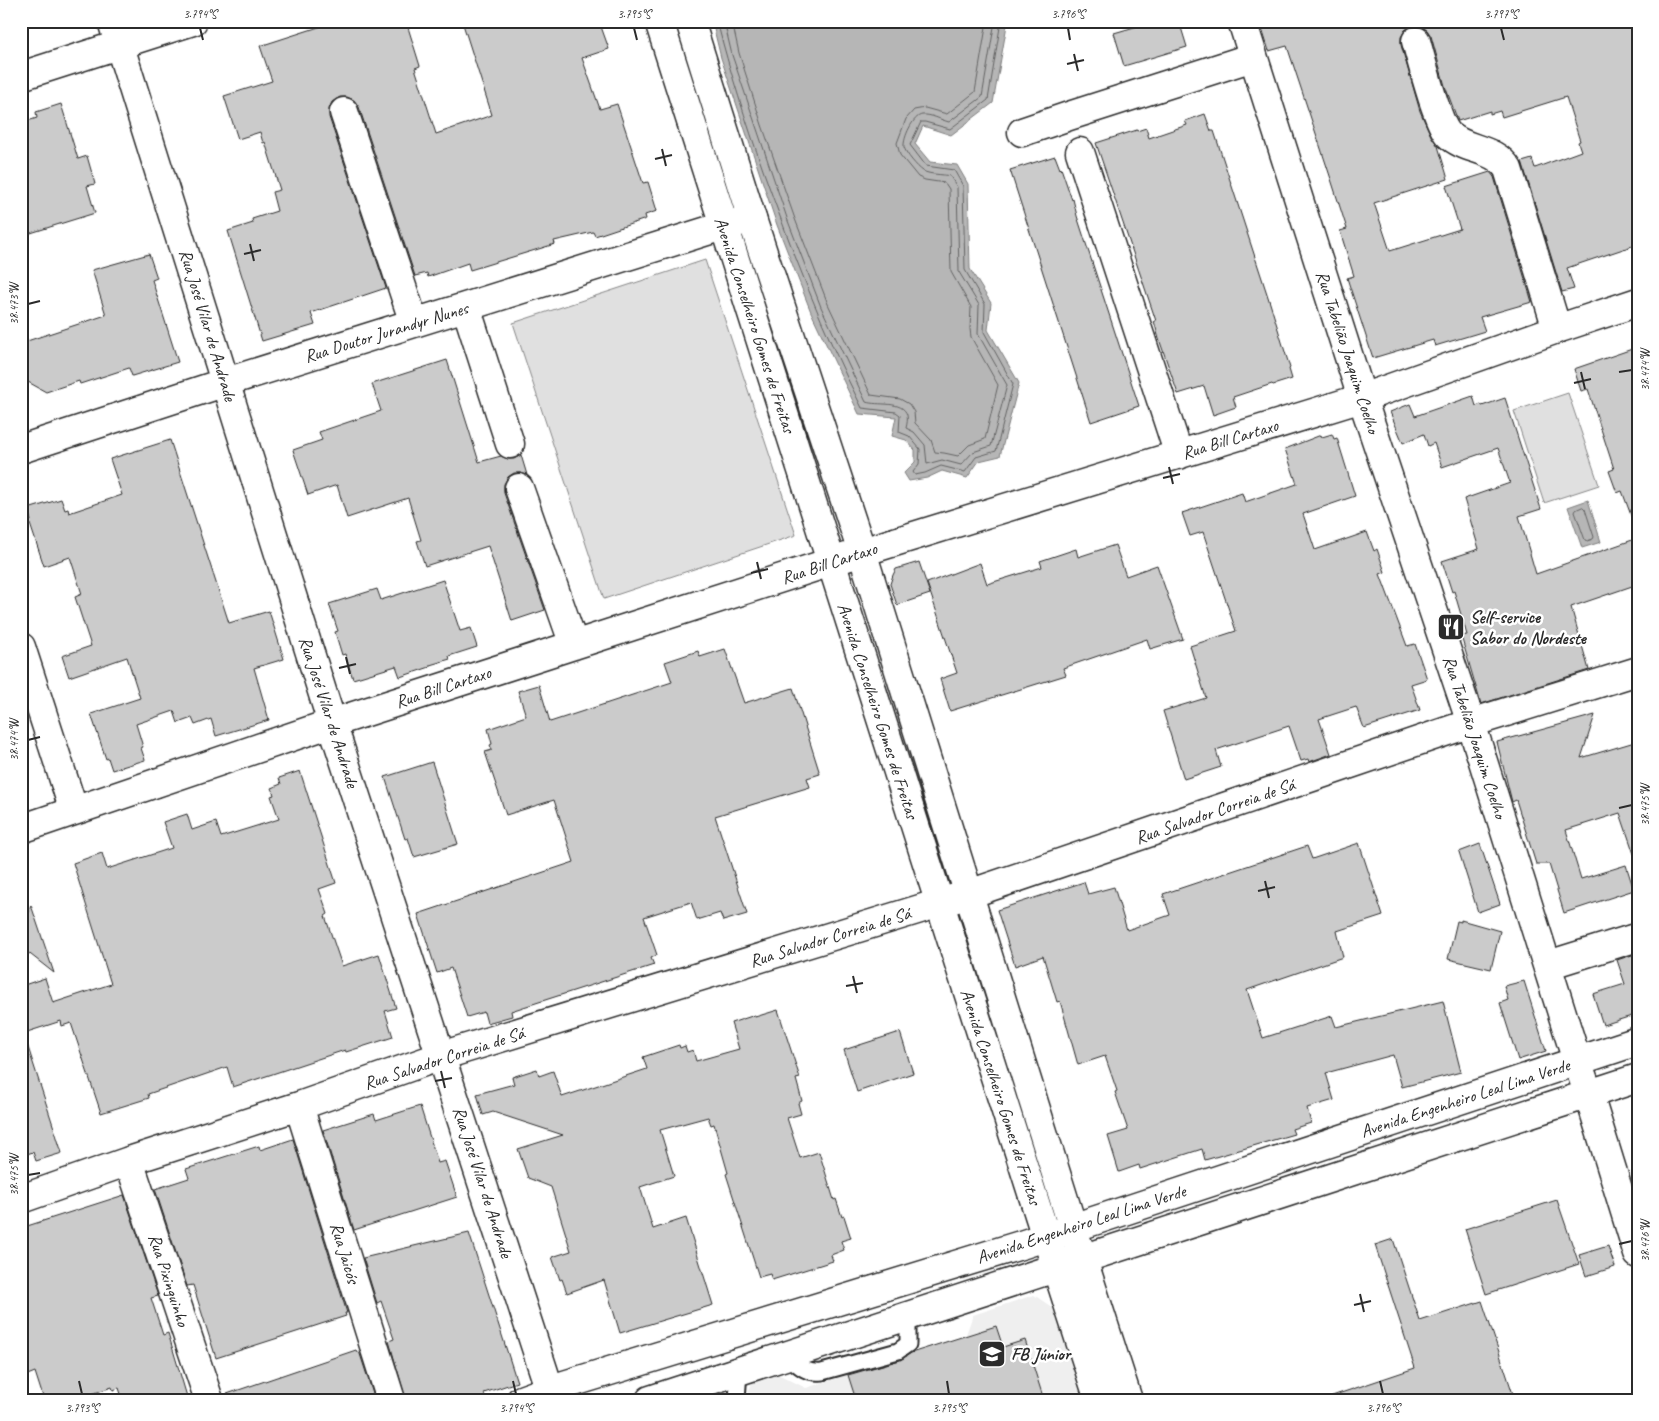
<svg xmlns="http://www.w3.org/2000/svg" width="1659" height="1421" viewBox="0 0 1659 1421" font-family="Caveat,sans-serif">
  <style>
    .built { fill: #efefef }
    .green { fill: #e0e0e0; stroke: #868686 }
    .water { fill: #b6b6b6; stroke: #7e7e7e }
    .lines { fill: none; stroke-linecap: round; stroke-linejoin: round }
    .shore { stroke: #636363; stroke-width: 1 }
    .building { fill: #cbcbcb; stroke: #2b2b2b }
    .service-casing { stroke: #2b2b2b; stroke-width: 19 }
    .minor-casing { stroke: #2b2b2b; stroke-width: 31 }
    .tertiary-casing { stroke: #2b2b2b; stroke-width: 31 }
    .secondary-casing { stroke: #2b2b2b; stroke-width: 31 }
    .service { stroke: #fff; stroke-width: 15 }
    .minor { stroke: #fff; stroke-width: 28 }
    .tertiary { stroke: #fff; stroke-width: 28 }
    .secondary { stroke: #fff; stroke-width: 28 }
    .ticks { fill: none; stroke: #2b2b2b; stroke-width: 2 }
    .labels { text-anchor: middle; stroke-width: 5; stroke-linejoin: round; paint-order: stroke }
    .street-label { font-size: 18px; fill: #2b2b2b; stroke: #fff }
    .poi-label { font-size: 18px; font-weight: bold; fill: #2b2b2b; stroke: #fff; text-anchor: start }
    .neatline { fill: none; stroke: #2b2b2b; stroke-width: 2 }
    .ticks-label { font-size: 12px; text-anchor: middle; fill: #2b2b2b }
  </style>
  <rect width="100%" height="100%" fill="#fff"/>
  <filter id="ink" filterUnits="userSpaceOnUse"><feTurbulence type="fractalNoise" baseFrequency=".02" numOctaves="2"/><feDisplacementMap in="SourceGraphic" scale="10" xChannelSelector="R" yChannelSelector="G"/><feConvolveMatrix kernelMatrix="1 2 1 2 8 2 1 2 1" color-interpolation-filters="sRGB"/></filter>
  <g filter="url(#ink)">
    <path class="built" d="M1034,1295L1059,1312L1084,1400H745L755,1376L772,1371L806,1388L965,1337L973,1315Z"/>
    <path class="green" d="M705,260L796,535L604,599L513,323Z
      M1568,393L1599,485L1544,503L1514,411Z"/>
    <path class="water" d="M712,21H1006L1007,25L993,103L951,135L923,126L915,144L930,162L957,165L968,184L970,269L991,303L988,330L1019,383L1000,456L979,461L967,478L942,471L927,478L909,481L904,473L915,462V450L906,440L892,436L896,417L859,414L811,312L777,225L721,58Z
      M1588,500L1601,542L1582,548L1568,507Z"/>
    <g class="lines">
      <path class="shore" d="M717,21C730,72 746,121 763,170C792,251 823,331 862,408L896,412L900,415L899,432L909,436L920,449L919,464L913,472L915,475L925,473L941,466L965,472L976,457L996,451L1013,384L984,332L985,304L965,270L963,186L954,170L926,166L910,145L921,122H925L950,129L988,100L1001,21
        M724,21L732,55L788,221L821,307L866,402C877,406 903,400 907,415C908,419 907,424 906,428L914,432L925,445L927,464L942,460L961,465L973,452L991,446L1007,385L978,334L979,305L959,272L957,187L950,176C942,174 930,175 923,171C917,167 906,154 904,147C903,138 913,116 922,115C931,114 941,120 949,122L982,97L995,21
        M732,21L739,53L762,125L795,219L828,304L871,395L900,399L909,404L914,412L915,423L931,440L935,452L944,453L958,456L969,445L985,439L998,385L971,337L970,329L971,307L951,272L949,189L945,183L925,180L918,177L900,155L897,143L906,119L914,110L925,108L947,114L975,92L987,21
        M1583,507L1585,509L1594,537L1593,539L1587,541L1585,540L1575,512L1576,510Z"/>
    </g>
    <path class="building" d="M324,21H406L420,66L415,68L436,134L492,115L462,21H599L609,49L582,58L600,109L617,104L643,183L648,182L657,211L645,215L646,219L595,236L593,232L554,241L555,244L470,270L468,263L428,277L427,273L415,276L359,107L354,100L347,97H340L332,102L329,109V117L386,288L311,313L315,325L262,341L228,231L253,223L252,219L277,211L272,192L280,190L265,142L263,143L260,132L238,139L224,96L272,81L260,46L325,25Z
      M1155,21H1179L1187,47L1124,66L1114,33Z
      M1262,21H1638V244L1567,268L1574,289L1562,292L1522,162L1532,159L1535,168L1581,151L1578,142L1580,141L1566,97L1502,117L1500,111L1490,114V111L1458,121L1445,86L1431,36L1427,30L1420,26H1411L1405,30L1401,37V45L1420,111L1431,136L1438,146L1448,179L1374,203L1390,251L1460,229L1446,186L1490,172L1494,177L1532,302L1480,317L1485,331L1435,346L1433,340L1373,358L1347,278L1354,276L1340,231L1347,229L1330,176L1287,46L1269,51L1262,29H1264Z
      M61,104L78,159L87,156L95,184L87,186L95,213L21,236V123L37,118L36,112Z
      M1205,114L1211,131H1214L1226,168L1269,300L1290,368L1289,369L1292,379L1273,385L1272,384L1233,397L1236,407L1213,415L1204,386L1178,394L1159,339L1154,321H1156L1096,143L1137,130V131L1146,128L1149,138L1187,125L1185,121Z
      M1055,156L1060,169L1061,168L1072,200L1073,199L1077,216L1139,406L1091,422L1010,170Z
      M149,254L157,278L152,280L178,362L132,376L129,368L80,384L79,381L46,392L21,378V343L106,315L92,270Z
      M1638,347V526H1635L1622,491L1617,493L1609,471L1614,469L1588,389L1581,391L1574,369Z
      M447,360L479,462L501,456L507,459H514L521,455L527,475L521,473H514L508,477L504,484V493L545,610L512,621L488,546L425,566L417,541L421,540L408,498L347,518L337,485L308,495L293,450L322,440L319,432L381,411L372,384Z
      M1473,396L1476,406L1481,404L1482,406L1505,398L1541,509L1519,516L1536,574L1638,538V584L1571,607L1589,670L1481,704L1461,636L1467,635L1454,591L1452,592L1442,561L1479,549L1464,499L1510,483L1498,448L1442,467L1434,443L1428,446L1424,434L1403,443L1390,412L1410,404L1415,416Z
      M1332,434L1334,439L1337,438L1355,496L1303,514L1315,550L1367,532L1374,551L1377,549L1385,572L1380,574L1407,646L1415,644L1427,679L1411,684L1420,710L1364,728L1356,707L1319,719L1331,754L1309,762L1308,759L1301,761L1289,726L1216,750L1221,767L1184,779L1163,711L1206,698L1190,646L1236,631L1203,532L1190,536L1182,513L1242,493L1245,502L1297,484L1285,449L1321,435L1322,437Z
      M170,440L229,623L269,611L284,659L254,668L269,720L216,736L211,719L195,725L192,718L178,723L174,711L136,724L143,747L141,748L145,760L112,770L108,758L106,759L91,714L140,698L127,657L69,677L62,656L91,646L75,597L82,594L70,557L44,566L29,521H31L28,509L61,499L65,510L68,509L69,513L122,495L110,459Z
      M1115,545L1126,576L1157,565L1183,639L1150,649L1147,639L1063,668L1066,675L950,711L940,679L957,673L927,583L980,563L987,584L1042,567L1040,561L1076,549L1078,557Z
      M919,562L930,594L897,605L890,584L893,575L896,569Z
      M443,580L460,631L471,628L477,647L449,656L450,659L430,665V667L400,677L396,666L353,679L345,654L342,655L335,632L338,631L329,604L377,589L381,600Z
      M725,649L744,703L793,688L820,774L807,778L810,787L715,816L747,914L723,921L720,913L697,920L691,902L644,917L657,955L651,958L654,965L511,1011L512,1016L487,1023L484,1012L467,1017L451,968L437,973L418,914L574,862L554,800L506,815L485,752L492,750L490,745L492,744L488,729L526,716L518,691L539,685L550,722L672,682L665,662L698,651L700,657Z
      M1595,715L1581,758L1638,741V853L1634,854L1620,813L1566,830L1581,879L1626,865L1634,890L1564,913L1549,864H1536L1516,800L1512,802L1497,742Z
      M432,762L458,844L414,857L408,838L405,839L385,777Z
      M300,771L336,883L319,889L328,914L325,916L342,966L379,954L396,1008L385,1011L393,1037L346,1052L345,1050L342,1051L233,1087L227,1067L148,1094L149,1098L101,1113L71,1023L62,1026L61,1021L21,1034V986L45,978L53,1003L111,984L73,863L102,853L107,869L172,848L163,822L187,814L192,830L216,822L221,837L279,819L271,796L274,795L271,788L281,784L279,778Z
      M1359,843L1383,916L1337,931L1343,957L1247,990L1263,1038L1332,1016L1336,1027L1443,1001L1461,1072L1402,1087L1393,1055L1326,1073L1334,1100L1307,1108L1311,1123L1292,1129L1294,1134L1205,1160L1202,1149L1140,1169L1139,1165L1119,1172L1108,1136L1128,1130L1115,1092L1117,1091L1105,1056L1078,1065L1060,1001L1057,1002L1043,956L1015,966L997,910L1084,882L1088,894L1114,887L1127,930L1170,915L1163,894L1307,846L1312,859Z
      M1480,844L1500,904L1478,912L1459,852Z
      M31,905L54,973L26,951L21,938Z
      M1461,920L1500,931L1491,969L1448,959L1457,921L1461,922Z
      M1638,953V1014L1603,1025L1593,994L1625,984L1617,960Z
      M1524,981L1546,1051L1518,1060L1500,1003L1508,1000L1504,986Z
      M778,1010L800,1078L796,1079L802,1101L798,1103L801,1114L787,1118L800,1158L819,1152L834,1200L836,1199L842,1217L844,1216L851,1238L841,1241L844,1250L831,1255L833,1261L772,1280L770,1274L759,1277L726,1174L728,1173L714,1124L711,1125L708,1117L660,1130L674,1176L640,1187L653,1229L686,1218L713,1305L620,1333L604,1280L567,1293L562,1279L560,1280L552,1257L571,1251L551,1187L528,1178L518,1149L563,1135L493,1112L483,1115L477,1094L514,1084L512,1077L537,1069L539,1076L553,1071L562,1097L647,1069L643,1057L679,1045L680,1048L685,1046L687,1052L693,1050L696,1061L739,1049L731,1023L755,1015V1017Z
      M900,1032L913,1073L857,1092L844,1050Z
      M26,1041L62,1153L36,1161L33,1152L21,1156V1042Z
      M420,1106L438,1163L445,1161L457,1197L354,1230L323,1130L374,1114L376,1120Z
      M293,1139L347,1313H345L346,1316L216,1358L193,1285L187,1286L155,1189L189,1178L186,1169L259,1146L260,1150Z
      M124,1195L158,1296L151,1298L163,1335L168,1333L188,1400H123L119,1388L113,1390L112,1387L74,1400H44L35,1372L25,1376L21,1365V1228Z
      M1557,1200L1579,1264L1486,1294L1465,1229Z
      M469,1233L517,1382L484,1393L486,1400H406L389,1341L394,1339L381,1301L377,1303L363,1258Z
      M1393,1239L1420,1321L1482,1301L1515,1400H1333L1332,1396L1415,1368L1375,1245Z
      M1608,1246L1615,1267L1586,1276L1579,1255Z
      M996,1326L1003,1347L1025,1340L1044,1400H856L848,1375L900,1360L911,1353Z
      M356,1350L357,1352L359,1351L375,1400H224V1395Z"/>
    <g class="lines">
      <g class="service-casing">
        <path id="service" d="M786,1355C799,1365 805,1374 822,1372L898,1351L908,1344V1316
          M737,1400L739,1371"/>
      </g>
      <g class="minor-casing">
        <path id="minor" d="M112,21L332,723L553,1400
          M1242,21L1362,398L1471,723L1577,1061L1589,1095L1638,1254
          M1416,41C1421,59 1438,125 1449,135C1466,151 1494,147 1508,169L1557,329
          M21,76L193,21
          M344,112L414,323
          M1022,132L1069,116L1253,57
          M1080,152L1179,455
          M466,307L510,444
          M21,449L226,382L723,226L752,219
          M519,488L574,645
          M21,647L74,811
          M21,829L332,723L862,552L1362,398L1557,329L1638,302
          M1548,965L1638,937
          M299,1106L391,1400
          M129,1161L209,1400
          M21,1199L129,1161L299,1106L441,1056L969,894L1471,723L1638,671"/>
      </g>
      <g class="tertiary-casing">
        <path id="tertiary" d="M659,21L1046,1237
          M690,21L752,219L862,552L1073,1228"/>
      </g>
      <g class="secondary-casing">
        <path id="secondary" d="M1078,1244L1128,1400
          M1051,1251L1099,1400
          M521,1400L551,1389L1024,1244L1638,1041
          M650,1400L1638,1078"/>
      </g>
      <use href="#service" class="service"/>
      <use href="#minor" class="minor"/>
      <use href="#tertiary" class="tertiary"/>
      <use href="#secondary" class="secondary"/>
    </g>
  </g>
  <path class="ticks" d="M200,28L203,40M634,28L637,40M1068,28L1070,40M1501,28L1504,40M1074,54L1078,71M1067,64L1084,60M662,149L666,166M655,159L672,155M250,244L254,261M244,254L261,250M28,304L40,301M1581,372L1585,389M1619,372L1632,370M1574,383L1591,379M1169,467L1173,484M1163,478L1180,474M757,562L761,579M751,573L768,569M346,657L350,674M339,668L356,664M28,740L40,737M1619,808L1632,805M1265,881L1269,898M1258,891L1275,887M853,976L857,993M846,986L863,983M441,1071L445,1088M435,1081L452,1078M28,1175L40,1173M1619,1244L1632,1241M1360,1294L1364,1312M1354,1305L1371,1301M79,1381L82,1394M513,1381L516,1394M947,1381L949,1394M1380,1381L1383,1394"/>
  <defs>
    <g id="restaurant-square" transform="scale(1.4375)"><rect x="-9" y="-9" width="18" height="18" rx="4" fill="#2b2b2b" stroke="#fff"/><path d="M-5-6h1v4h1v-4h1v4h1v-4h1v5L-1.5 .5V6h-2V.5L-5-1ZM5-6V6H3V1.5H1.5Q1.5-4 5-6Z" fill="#fff"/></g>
    <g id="school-square" transform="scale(1.4375)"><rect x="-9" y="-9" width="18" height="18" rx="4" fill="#2b2b2b" stroke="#fff"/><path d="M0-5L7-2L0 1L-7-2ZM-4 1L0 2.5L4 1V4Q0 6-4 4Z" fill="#fff"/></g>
  </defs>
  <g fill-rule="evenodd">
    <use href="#restaurant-square" x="1451" y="627"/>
    <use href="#school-square" x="992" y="1354"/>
  </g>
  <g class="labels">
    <g class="street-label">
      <text transform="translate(208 325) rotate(73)" y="6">Rua José Vilar de Andrade</text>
      <text transform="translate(755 325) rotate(72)" y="6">Avenida Conselheiro Gomes de Freitas</text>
      <text transform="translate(386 332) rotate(-17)" y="6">Rua Doutor Jurandyr Nunes</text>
      <text transform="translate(1348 352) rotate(72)" y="6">Rua Tabelião Joaquim Coelho</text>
      <text transform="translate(1230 439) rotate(-17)" y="6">Rua Bill Cartaxo</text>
      <text transform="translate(829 563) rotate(-18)" y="6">Rua Bill Cartaxo</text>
      <text transform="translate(443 687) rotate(-18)" y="6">Rua Bill Cartaxo</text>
      <text transform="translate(878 711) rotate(72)" y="6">Avenida Conselheiro Gomes de Freitas</text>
      <text transform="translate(329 712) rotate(72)" y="6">Rua José Vilar de Andrade</text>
      <text transform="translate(1475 737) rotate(72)" y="6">Rua Tabelião Joaquim Coelho</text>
      <text transform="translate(1215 811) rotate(-19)" y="6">Rua Salvador Correia de Sá</text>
      <text transform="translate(830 937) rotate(-17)" y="6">Rua Salvador Correia de Sá</text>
      <text transform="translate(444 1058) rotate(-18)" y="6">Rua Salvador Correia de Sá</text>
      <text transform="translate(1001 1097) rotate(72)" y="6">Avenida Conselheiro Gomes de Freitas</text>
      <text transform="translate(1465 1098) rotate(-18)" y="6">Avenida Engenheiro Leal Lima Verde</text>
      <text transform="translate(483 1182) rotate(72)" y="6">Rua José Vilar de Andrade</text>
      <text transform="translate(1081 1224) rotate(-18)" y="6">Avenida Engenheiro Leal Lima Verde</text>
      <text transform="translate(345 1253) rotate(73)" y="6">Rua Jaicós</text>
      <text transform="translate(169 1280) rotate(72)" y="6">Rua Pixinguinho</text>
    </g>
    <g class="poi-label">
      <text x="1470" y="623">Self-service<tspan x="1470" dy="21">Sabor do Nordeste</tspan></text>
      <text x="1011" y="1360">FB Júnior</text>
    </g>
  </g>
  <rect width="1659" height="1421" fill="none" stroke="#fff" stroke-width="55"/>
  <rect x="28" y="28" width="1604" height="1366" class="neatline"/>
  <g class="ticks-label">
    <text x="200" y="18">3.794°S</text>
    <text x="634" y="18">3.795°S</text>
    <text x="1068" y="18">3.796°S</text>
    <text x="1501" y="18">3.797°S</text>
    <text transform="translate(14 304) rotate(-90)" y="4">38.473°W</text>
    <text transform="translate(1645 370) rotate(-90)" y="4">38.474°W</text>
    <text transform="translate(14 740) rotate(-90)" y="4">38.474°W</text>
    <text transform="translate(1645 805) rotate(-90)" y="4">38.475°W</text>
    <text transform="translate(14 1175) rotate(-90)" y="4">38.475°W</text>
    <text transform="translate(1645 1241) rotate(-90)" y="4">38.476°W</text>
    <text x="82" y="1412">3.793°S</text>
    <text x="516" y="1412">3.794°S</text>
    <text x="949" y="1412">3.795°S</text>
    <text x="1383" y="1412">3.796°S</text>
  </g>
</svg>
